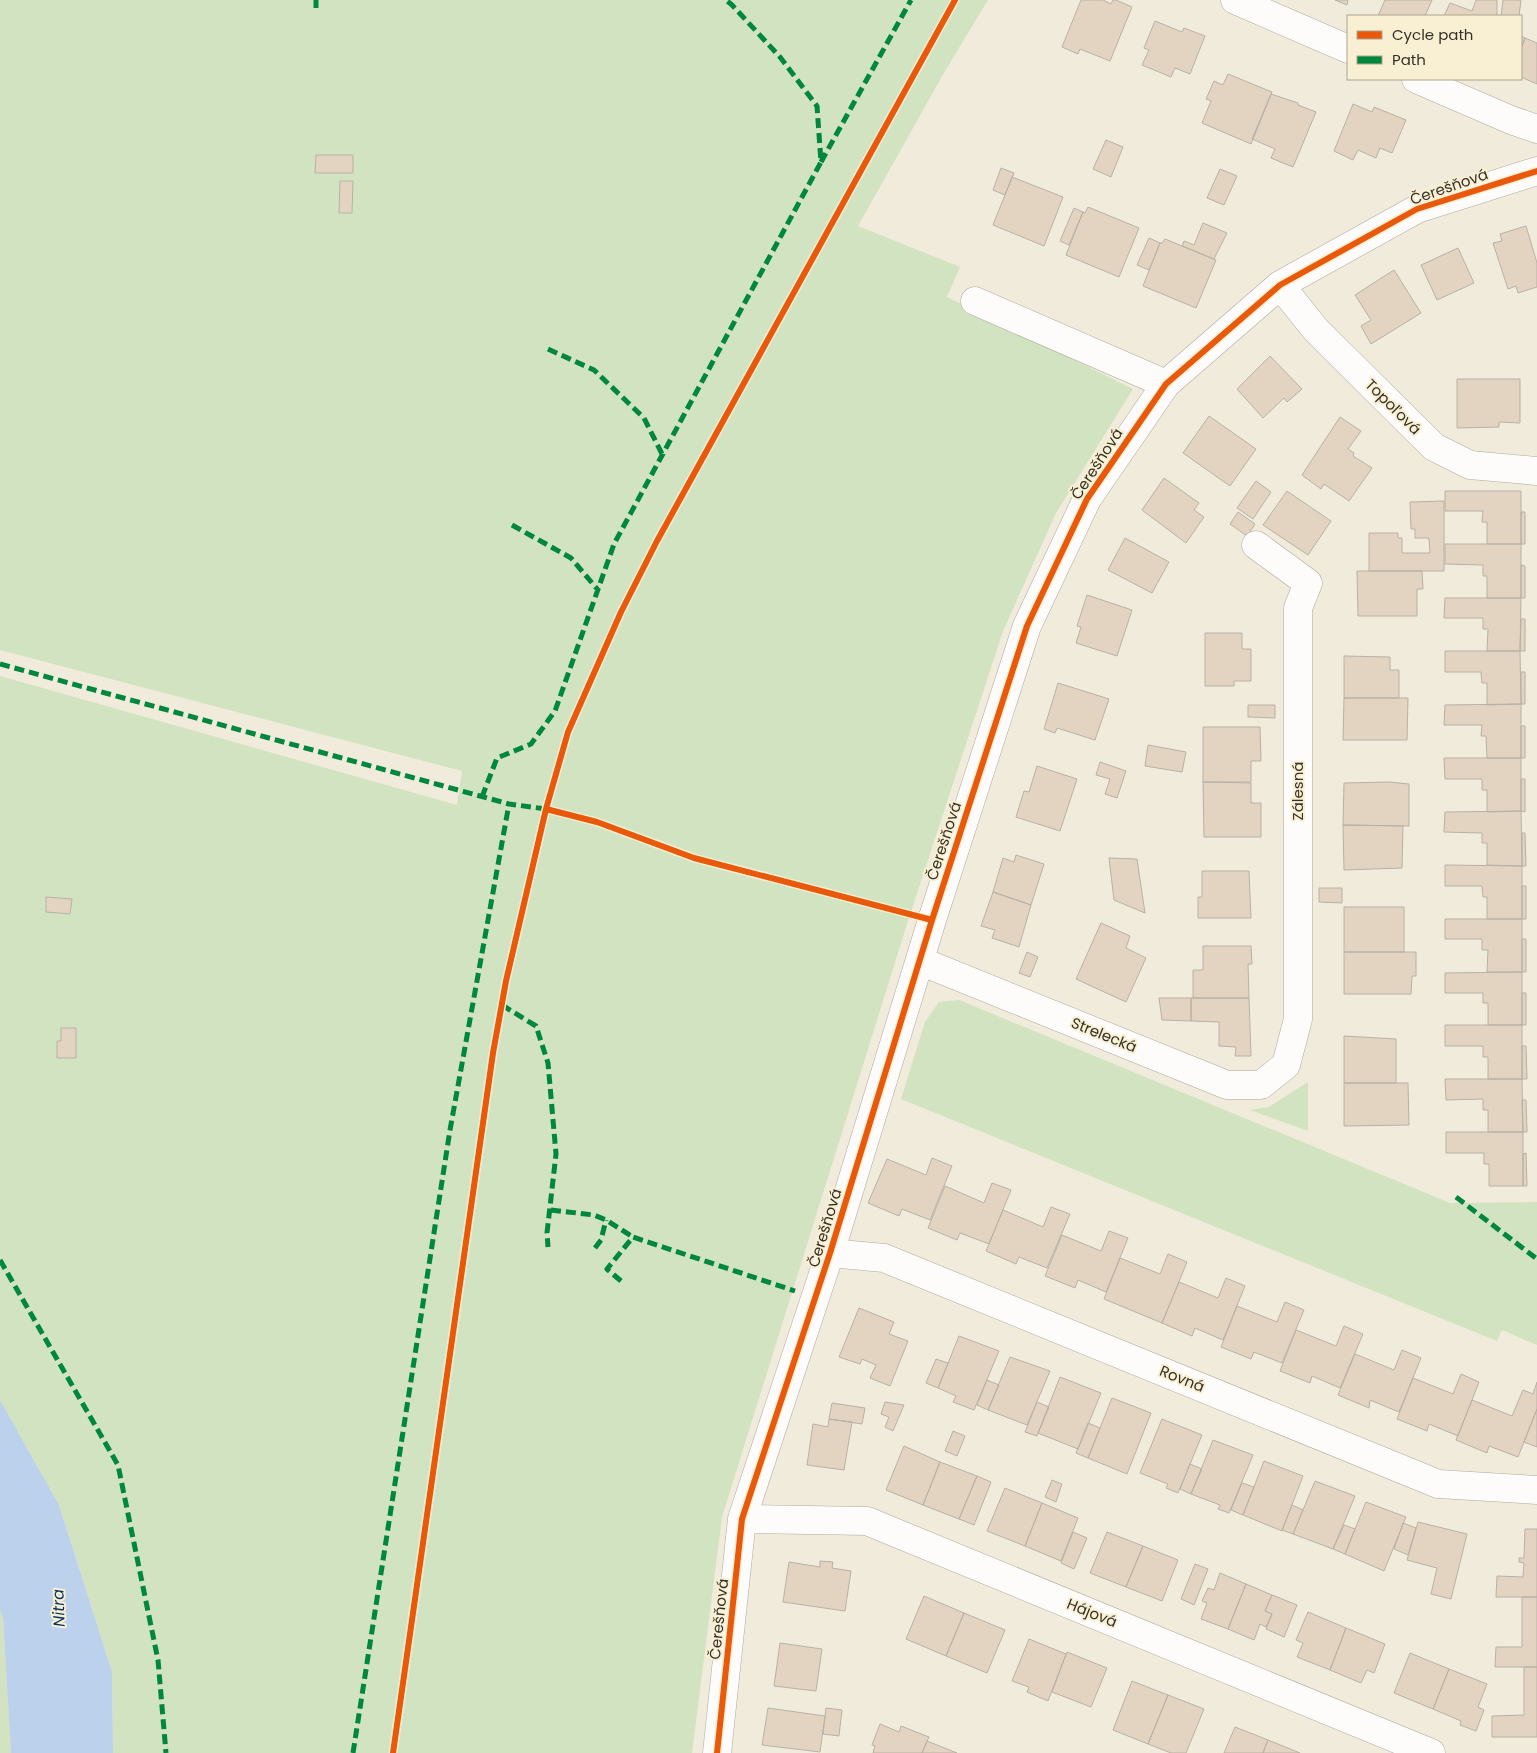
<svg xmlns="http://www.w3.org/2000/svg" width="1537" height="1753" viewBox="0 0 1537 1753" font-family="Poppins,sans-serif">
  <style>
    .green { fill: #d1e3c0 }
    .water { fill: #bbd1ec }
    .building { fill: #e3d4c2; stroke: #b8b1a6 }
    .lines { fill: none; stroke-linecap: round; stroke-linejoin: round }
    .minor-casing { stroke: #aeaa9e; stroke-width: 29 }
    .minor { stroke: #fdfcfa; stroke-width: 28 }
    .quiet { stroke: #00873e; stroke-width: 5; stroke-dasharray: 10 5; stroke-linecap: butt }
    .cycleway-casing { stroke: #f9efd3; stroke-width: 9 }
    .cycleway { stroke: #e8590c; stroke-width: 6 }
    .labels { text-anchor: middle; stroke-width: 4; stroke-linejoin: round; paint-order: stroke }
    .street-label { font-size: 15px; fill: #353127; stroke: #f9efd3 }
    .water-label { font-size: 16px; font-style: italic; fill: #09305e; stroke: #f9efd3 }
  </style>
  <rect width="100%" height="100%" fill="#f1ebdb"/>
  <path class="green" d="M0,0H988L945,71L858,226L960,267L947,297L1133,389L1056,513L1003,631L907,924L722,1517L692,1753H113L112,1672L59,1505L0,1400V676L457,805L462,771L0,650Z
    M959,1000L1450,1203L1537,1202V1345L1502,1330L1497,1341L901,1099L925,1022L939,1002Z
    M1308,1082V1131L1250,1110L1269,1107Z
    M0,1610L3,1618L11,1753H0Z"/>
  <path class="water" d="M0,1400L59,1505L112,1672L113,1753H11L3,1618L0,1610Z"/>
  <path class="building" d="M1081,0H1103L1111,4L1113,0H1116L1132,7L1110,61L1080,49L1078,54L1062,47Z
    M1335,0H1348L1347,5Z
    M1385,0H1432L1425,16H1378Z
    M1476,0H1497V16H1444L1450,3L1472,11Z
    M1503,0H1521L1519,16H1501Z
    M1155,21L1182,32L1184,28L1205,36L1190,74L1175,68L1171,77L1142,65L1149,50L1144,48Z
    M1521,36L1525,38L1521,49Z
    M1525,38L1537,43V84L1521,77V49Z
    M1228,74L1272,92L1251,144L1202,123L1211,101L1206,99L1214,81L1223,85Z
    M1271,94L1298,103V105L1316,112L1293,167L1271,158L1275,149L1252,139Z
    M1353,104L1372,112L1374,107L1406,120L1392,153L1380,148L1376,158L1358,150L1353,160L1334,151Z
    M1106,140L1123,147L1111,177L1093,169Z
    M316,155H353V173H315Z
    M1001,168L1014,173L1005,195L993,190Z
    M1220,169L1237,176L1224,205L1207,198Z
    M1012,177L1063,197L1044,246L993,225Z
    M340,181H353L352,213H339Z
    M1088,207L1139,228L1119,277L1066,255L1083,212L1085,213Z
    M1074,208L1083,212L1069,245L1060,241Z
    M1203,223L1227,233L1214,259L1182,246L1184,241L1194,245Z
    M1526,226L1537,263V287L1518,293L1516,286L1508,289L1493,243L1502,241L1500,234Z
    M1149,238L1160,243L1149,270L1137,265Z
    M1165,239L1216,260L1196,308L1143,286L1160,243H1162Z
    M1458,248L1474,283L1437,300L1421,265Z
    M1394,270L1421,313L1371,344L1361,326L1371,320L1355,295Z
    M1270,356L1302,389L1287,402L1284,398L1263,418L1237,389Z
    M1457,379H1520V423L1499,422V427L1457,428Z
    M1209,416L1256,449L1230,486L1183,453Z
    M1340,417L1361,431L1348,449L1354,453L1353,456L1372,468L1349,501L1324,484L1321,489L1302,475Z
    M1164,478L1199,503L1194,510L1204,517L1186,543L1142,510Z
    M1256,481L1271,492L1253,519L1237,508Z
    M1287,491L1331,521L1308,555L1263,525Z
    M1445,491H1521V544H1487V522H1482L1483,511H1445Z
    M1444,501V571H1369V533H1398V538H1402V553H1430L1429,538H1415V529H1411L1410,502Z
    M1238,512L1255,524L1247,536L1230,524Z
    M1521,512H1525V544H1521Z
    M1125,538L1169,562L1152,593L1108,570Z
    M1445,544H1521V598H1487V576H1483V565L1445,564Z
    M1521,565L1525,566V598H1521Z
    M1357,571H1422L1423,589H1417V616H1358Z
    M1087,595L1132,610L1117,656L1076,643L1081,627L1077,626Z
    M1445,598H1521L1520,651H1487L1488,629H1483V618H1444Z
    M1521,619H1525V651H1520Z
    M1205,633H1242V649H1251V681H1234V686H1205Z
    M1445,651H1520L1521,704L1487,705V683H1482L1481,672H1445Z
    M1344,656L1390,657V670H1399V698H1344Z
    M1521,672H1525V704H1521Z
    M1058,683L1109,699L1095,740L1057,728L1055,733L1044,729Z
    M1344,698H1408L1407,740H1343Z
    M1521,704V758H1487L1486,736H1481L1482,725H1444L1445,705Z
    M1248,705H1275V718L1248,717Z
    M1521,726H1525V758H1521Z
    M1203,727H1260L1261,761H1251V782H1203Z
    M1148,745L1186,752L1182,772L1145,766Z
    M1444,758H1521V811L1487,812V790H1482V779H1445Z
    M1100,762L1126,771L1117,798L1105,794L1110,779L1096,775Z
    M1037,766L1077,779L1060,831L1016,817L1024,791L1029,792Z
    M1521,779H1525V812L1521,811Z
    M1203,782L1251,783V803H1261V837H1204Z
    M1389,782L1409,784V826L1343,825L1344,783Z
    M1521,811L1522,866L1487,865V843H1482V833L1444,832L1445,812Z
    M1343,825L1403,826L1402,868L1344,870Z
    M1522,833H1525L1526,866H1522Z
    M1016,855L1044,864L1031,905L993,892L1003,858L1014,862Z
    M1109,858L1137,859L1145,913L1114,900Z
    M1445,865L1522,866V919H1487V897H1483L1482,886H1445Z
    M1202,871H1249L1251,918H1198V897H1202Z
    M1522,886H1526V919H1522Z
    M1319,888H1342V903L1319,902Z
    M993,892L1031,905L1019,947L992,938L995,930L981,926Z
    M46,897L72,899L70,914L46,912Z
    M1344,907H1404V952H1344Z
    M1445,919H1522V972H1487L1488,950H1482V939H1445Z
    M1101,923L1130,936L1126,948L1146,958L1126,1002L1076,979Z
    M1522,939H1526V972H1522Z
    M1203,946H1251L1252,964H1248L1249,998H1193V970H1203Z
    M1027,952L1038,957L1030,977L1019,973Z
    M1344,952H1416V976H1412L1411,994H1344Z
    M1522,972V1025H1488V1003H1483V993H1445V973Z
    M1522,993H1526V1025H1522Z
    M1159,998H1191V1021L1162,1020Z
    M1191,998H1249L1251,1056H1235L1236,1047L1219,1046V1022L1191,1021Z
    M1445,1025H1522V1079H1488V1057H1483V1046H1445Z
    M61,1028H76V1058H57V1041H61Z
    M1344,1036L1396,1039V1083H1344Z
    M1522,1046H1526L1527,1079H1522Z
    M1445,1079H1522L1523,1132H1488V1110H1483V1099L1446,1100Z
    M1344,1083H1408L1409,1125L1344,1126Z
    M1522,1100H1526L1527,1132H1523Z
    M1446,1132H1523V1186H1489V1164H1484V1153H1446Z
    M1526,1153L1527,1186H1523V1154Z
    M932,1158L952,1166L930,1220L902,1209L899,1216L868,1203L887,1159L926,1175Z
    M992,1183L1011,1190L989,1244L960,1233L957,1240L928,1228L945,1186L984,1203Z
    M1051,1207L1070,1214L1047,1268L1019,1257L1016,1264L986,1251L1003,1210L1043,1227Z
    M1109,1231L1128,1238L1106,1292L1078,1280L1075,1288L1045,1276L1062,1235L1101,1251Z
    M1168,1254L1187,1262L1162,1323L1104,1299L1120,1258L1160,1274Z
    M1226,1278L1245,1286L1223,1340L1195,1328L1192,1336L1162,1323L1179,1282L1218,1298Z
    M1285,1302L1304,1310L1282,1363L1254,1352L1251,1359L1221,1347L1237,1306L1277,1322Z
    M859,1308L894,1322L889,1334L908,1341L890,1386L870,1378L876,1365L862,1359L860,1364L839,1357Z
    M1344,1326L1363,1334L1340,1388L1312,1376L1310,1383L1280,1371L1296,1330L1336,1346Z
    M959,1336L999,1351L974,1410L953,1402L956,1396L938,1388Z
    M1402,1350L1421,1358L1399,1412L1370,1400L1369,1408L1338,1395L1355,1354L1394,1370Z
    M1010,1357L1050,1371L1027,1425L988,1410Z
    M936,1359L948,1363L938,1388L926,1383Z
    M1461,1374L1479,1382L1458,1436L1429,1424L1427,1431L1397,1419L1413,1378L1453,1394Z
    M1060,1377L1101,1393L1078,1449L1038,1433Z
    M987,1380L999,1385L988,1410L977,1405Z
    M1537,1382V1409L1518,1457L1489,1446L1487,1453L1456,1440L1472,1400L1512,1416L1523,1390L1533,1394Z
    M1112,1398L1151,1413L1127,1474L1088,1458Z
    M885,1402L904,1405L893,1431L885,1427L889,1417L881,1414Z
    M1037,1402L1049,1407L1037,1436L1025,1432Z
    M832,1403L865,1408L862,1424L829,1419Z
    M1537,1409V1447L1524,1442Z
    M829,1419L852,1422L844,1470L807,1465L813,1424L828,1427Z
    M1162,1419L1202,1435L1178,1493L1166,1488L1168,1484L1140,1473Z
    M1088,1423L1100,1428L1088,1458L1076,1453Z
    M953,1431L965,1436L957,1456L945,1451Z
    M1213,1440L1253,1455L1229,1513L1218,1509L1220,1505L1191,1494Z
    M904,1446L940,1462L923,1505L886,1490Z
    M1264,1461L1303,1476L1282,1531L1243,1515Z
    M940,1462L977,1476L959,1519L923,1505Z
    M1190,1464L1202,1469L1191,1494L1180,1489Z
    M977,1476L991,1482L974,1525L959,1519Z
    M1052,1480L1062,1484L1056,1502L1045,1497Z
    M1315,1481L1355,1496L1333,1549L1293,1534Z
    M1242,1483L1254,1487L1243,1515L1231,1510Z
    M1005,1488L1042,1503L1025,1546L987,1531Z
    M1366,1502L1406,1517L1384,1571L1345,1554Z
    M1042,1503L1078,1518L1061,1561L1025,1546Z
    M1292,1505L1303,1510L1293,1534L1282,1530Z
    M1418,1522L1467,1534L1451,1599L1431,1594L1437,1568L1407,1560Z
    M1403,1523L1416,1528L1408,1555L1394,1549Z
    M1344,1525L1355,1529L1345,1554L1333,1549Z
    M1525,1529H1537V1597H1496L1497,1576L1523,1577L1524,1563L1519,1562V1558H1524Z
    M1073,1532L1087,1538L1074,1569L1061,1563Z
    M1107,1532L1143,1546L1126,1587L1090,1573Z
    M1143,1546L1178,1560L1162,1601L1126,1587Z
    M820,1561L833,1562L832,1568L851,1571L845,1611L783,1602L789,1562L820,1567Z
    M1195,1564L1208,1569L1194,1605L1181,1599Z
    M1220,1573L1246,1584L1228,1629L1201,1619L1207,1603L1202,1601L1208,1588L1214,1590Z
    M1246,1584L1272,1595L1265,1611L1272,1614L1266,1627L1260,1624L1254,1640L1228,1629Z
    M1272,1595L1297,1605L1284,1637L1266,1629L1272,1614L1265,1611Z
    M924,1596L964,1613L946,1656L906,1639Z
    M1522,1597H1537V1667H1495L1496,1647H1522Z
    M1308,1612L1346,1628L1330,1670L1297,1657L1303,1643L1296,1640Z
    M964,1613L1005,1630L987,1673L946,1656Z
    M1346,1628L1385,1644L1374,1673L1367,1670L1361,1683L1330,1670Z
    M1029,1639L1066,1654L1048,1701L1027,1692L1029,1687L1012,1681Z
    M780,1643L822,1649L816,1691L774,1686Z
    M1067,1652L1107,1668L1091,1707L1052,1692Z
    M1410,1653L1449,1669L1433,1709L1394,1693Z
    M1524,1667H1537V1737H1492V1716L1524,1715Z
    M1449,1669L1487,1684L1478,1707L1484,1710L1476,1731L1460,1725L1461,1721L1433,1709Z
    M1132,1681L1168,1695L1148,1744L1113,1730Z
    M1168,1695L1204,1709L1186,1753H1171L1148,1744Z
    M768,1708L825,1716L820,1752L762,1745Z
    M826,1708L842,1710L839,1736L823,1734Z
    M880,1724L899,1732L901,1726L929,1737L922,1753H873L875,1746L872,1745Z
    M1235,1727L1268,1740L1263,1753H1224Z
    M1268,1740L1300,1753H1263Z
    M927,1741L957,1753H922Z"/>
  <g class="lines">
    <g class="minor-casing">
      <path id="minor" d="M1235,0L1348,49
        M1416,79L1511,120L1537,129
        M1280,285L1316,330L1434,447L1470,465L1537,471
        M975,301L1166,384
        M920,961L1227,1085H1261L1286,1065L1298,1019V608L1308,583L1256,545
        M830,1253L884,1258L1438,1484L1537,1490
        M742,1519L867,1521L1431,1753
        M717,1753L742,1519L830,1253L932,920L1027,626L1087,499L1166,384L1280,285L1417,209L1537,171"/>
    </g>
    <use href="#minor" class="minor"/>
    <path class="quiet" d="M316,0V8
      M821,162L911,0
      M548,349L594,370L644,418L662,454
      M512,525L571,558L598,590
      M0,664L509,804L546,809
      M482,797L497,758L531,744L555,711L614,544L821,162L817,106L780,57L732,5L726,0
      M502,1005L536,1026L548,1063L556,1154L547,1233L548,1247
      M1456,1197L1537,1259
      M551,1210L594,1215L606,1220L633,1237
      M595,1248L601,1240L606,1220
      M0,1260L118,1465L158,1660L166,1753
      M621,1281L607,1269L633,1237L795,1291
      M353,1753L450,1130L509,804"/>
    <g class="cycleway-casing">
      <path id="cycleway" d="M546,809L597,822L694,858L932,920
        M393,1753L493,1053L506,981L546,809L568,732L621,612L657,541L955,0
        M717,1753L742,1519L830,1253L932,920L1027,626L1087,499L1166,384L1280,285L1417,209L1537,171"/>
    </g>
    <use href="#cycleway" class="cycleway"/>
  </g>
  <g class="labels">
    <g class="street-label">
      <text transform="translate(1449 187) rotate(-19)" y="5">Čerešňová</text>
      <text transform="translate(1393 407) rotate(45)" y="5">Topoľová</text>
      <text transform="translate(1097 464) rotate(-57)" y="5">Čerešňová</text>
      <text transform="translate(1298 791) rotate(-90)" y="5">Zálesná</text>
      <text transform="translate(944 841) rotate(-72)" y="5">Čerešňová</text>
      <text transform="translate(1104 1035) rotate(22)" y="5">Strelecká</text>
      <text transform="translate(825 1228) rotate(-73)" y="5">Čerešňová</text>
      <text transform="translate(1182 1379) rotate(22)" y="5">Rovná</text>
      <text transform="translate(1092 1613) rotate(22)" y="5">Hájová</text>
      <text transform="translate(719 1619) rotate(-84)" y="5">Čerešňová</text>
    </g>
    <g class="water-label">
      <text transform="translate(58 1608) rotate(-92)" y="6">Nitra</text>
    </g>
  </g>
  <rect x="1347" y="15" width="175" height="65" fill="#f9efd3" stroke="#aba38e"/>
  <rect x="1357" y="31" width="25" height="8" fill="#e8590c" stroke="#aba38e"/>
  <text x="1392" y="40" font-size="15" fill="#353127">Cycle path</text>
  <rect x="1357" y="56" width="25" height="8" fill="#00873e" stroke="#aba38e"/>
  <text x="1392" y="65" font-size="15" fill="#353127">Path</text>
</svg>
